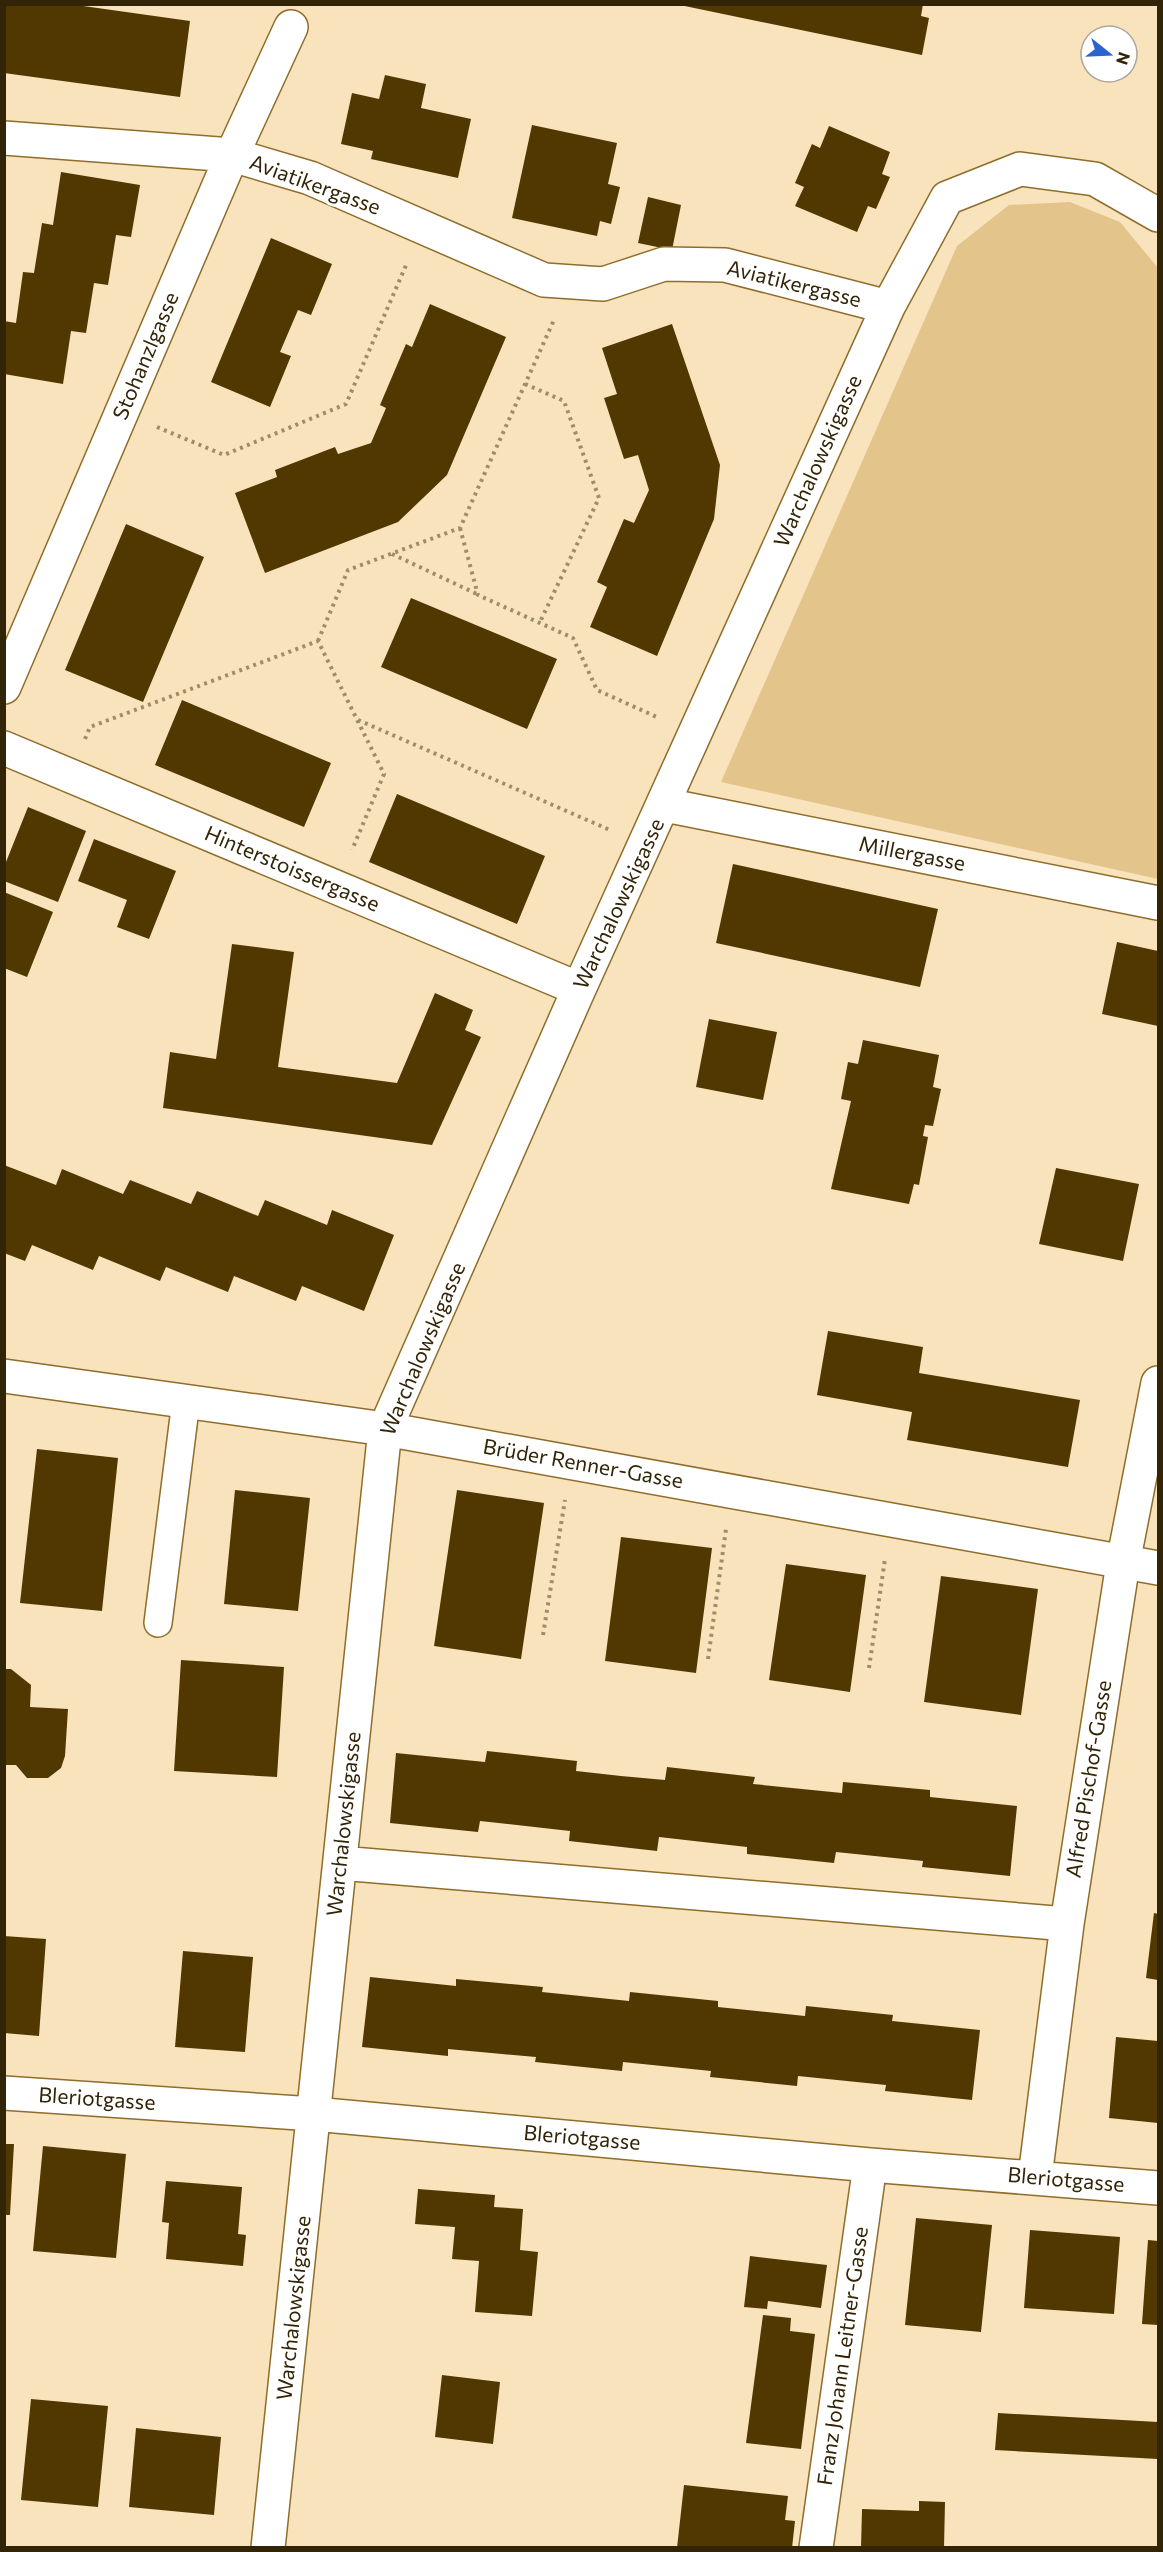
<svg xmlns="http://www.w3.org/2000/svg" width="1163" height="2552" viewBox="0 0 1163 2552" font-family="Commissioner,sans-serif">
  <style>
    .green { fill: #e3c48b }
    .building { fill: #503800 }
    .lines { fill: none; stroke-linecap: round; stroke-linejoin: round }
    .lane-casing { stroke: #8f6d2a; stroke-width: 30 }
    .street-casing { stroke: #8f6d2a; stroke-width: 36 }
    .path { stroke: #9f8c6a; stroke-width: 4; stroke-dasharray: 3 4.5; stroke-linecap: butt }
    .lane { stroke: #fff; stroke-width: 27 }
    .street { stroke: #fff; stroke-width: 33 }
    .labels { text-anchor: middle; stroke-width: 6; stroke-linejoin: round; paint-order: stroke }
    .street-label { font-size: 21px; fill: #322407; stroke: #fff }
  </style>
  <rect width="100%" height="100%" fill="#f9e3bc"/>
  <path class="green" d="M1070,202L1120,222L1158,268V879L721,782L957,246L1009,205Z"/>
  <path class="building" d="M4,4H69L190,21L180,97L4,73Z
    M675,4H923L921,16L929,18L922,55Z
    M385,75L426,84L421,108L471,119L458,178L371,159L373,151L341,144L352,93L379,99Z
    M532,125L617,143L608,184L620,187L611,224L600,221L597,236L512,218Z
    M829,126L890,152L882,174L890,177L876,209L868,206L857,232L795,206L804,187L795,183L812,144L820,148Z
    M61,172L140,185L131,237L116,235L108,285L94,283L86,333L71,331L63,384L4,374V321L16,323L23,272L34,273L42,223L53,225Z
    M648,197L681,205L672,250L638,243Z
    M271,238L332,264L311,315L298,310L280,352L291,356L270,407L211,382Z
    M430,304L506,337L447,475L398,522L265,573L235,493L277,477L275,470L335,447L338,454L371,443L386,408L380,405L406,344L412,347Z
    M672,324L720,465L714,519L657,656L590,627L607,587L597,582L624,519L634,523L649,490L638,455L624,459L604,398L617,394L602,348Z
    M126,524L204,557L143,702L65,670Z
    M411,598L557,659L527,729L381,667Z
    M182,700L331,763L304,827L155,765Z
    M397,794L545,856L517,924L369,862Z
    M28,807L86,831L58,902L4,881V867Z
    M94,839L176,871L149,939L117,927L127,900L78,881Z
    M733,864L938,909L920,987L716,943Z
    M4,892L53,912L27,977L4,968Z
    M1117,942L1158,951V1026L1102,1014Z
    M232,944L294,952L278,1067L397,1083L435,993L473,1010L465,1030L481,1037L432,1145L163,1108L170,1052L216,1059Z
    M709,1019L777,1032L763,1100L696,1087Z
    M863,1040L939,1055L933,1087L941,1089L933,1126L925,1125L923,1136L928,1137L919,1185L914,1184L909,1204L831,1189L851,1101L841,1099L848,1062L858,1064Z
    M4,1165L56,1185L62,1169L123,1194L130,1180L191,1204L197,1191L258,1216L265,1200L327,1225L332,1210L394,1235L364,1311L302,1286L296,1301L234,1276L228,1292L166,1267L160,1281L99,1256L93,1270L32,1245L25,1261L4,1253Z
    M1056,1168L1139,1184L1123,1261L1039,1244Z
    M828,1331L923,1347L919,1373L1080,1400L1068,1467L907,1440L912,1412L817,1395Z
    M37,1449L118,1458L102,1611L20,1603Z
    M235,1490L310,1498L298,1611L224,1604Z
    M457,1490L544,1503L521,1659L434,1646Z
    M621,1537L712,1548L696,1673L605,1661Z
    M786,1564L866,1575L850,1692L769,1680Z
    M941,1576L1038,1589L1021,1715L924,1702Z
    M181,1660L284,1667L277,1777L174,1771Z
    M4,1669H11L31,1685L30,1707L68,1709L65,1756L61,1768L48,1778H27L16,1765H4Z
    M487,1751L577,1761L576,1771L621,1776L665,1780L667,1767L755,1777L753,1784L842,1793L843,1782L930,1790V1797L1017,1806L1010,1876L922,1867L923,1861L836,1852L834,1863L747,1854V1847L659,1837L657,1851L569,1841L570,1831L480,1821L478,1832L390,1823L396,1753L485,1762Z
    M1154,1913L1158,1914V1980L1146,1978Z
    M4,1936L46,1939L39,2036L4,2033Z
    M183,1951L253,1957L245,2052L175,2047Z
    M370,1977L456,1986V1979L543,1987L542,1992L629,2001L630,1992L718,2001V2007L805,2016L806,2006L893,2015L892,2021L980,2030L972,2100L885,2091L886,2085L798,2076L797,2086L710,2077L711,2071L623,2062L622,2071L535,2062L536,2057L448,2049V2056L362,2047Z
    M1116,2037L1158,2041V2123L1109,2118Z
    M4,2144H14L10,2215H4Z
    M43,2146L126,2154L116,2258L33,2251Z
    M166,2181L242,2187L238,2234L246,2235L243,2266L166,2259L169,2223L162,2222Z
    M418,2189L495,2195L494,2207L523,2209L520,2250L538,2252L532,2316L475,2312L479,2261L452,2259L455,2227L415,2224Z
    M916,2218L992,2225L981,2332L905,2325Z
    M1030,2230L1120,2237L1114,2314L1024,2308Z
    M1148,2240L1158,2241V2325L1142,2324Z
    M750,2256L827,2265L821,2308L768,2301L767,2309L744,2307Z
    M763,2315L791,2318L790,2331L815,2334L801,2449L746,2443Z
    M442,2375L500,2382L493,2444L435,2437Z
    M31,2399L108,2406L98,2507L21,2500Z
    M998,2413L1158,2422V2459L995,2450Z
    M136,2428L221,2437L214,2515L129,2507Z
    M684,2485L788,2496L785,2520L795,2521L792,2548H677Z
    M919,2501L945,2502L944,2548H861L862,2509L919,2511Z"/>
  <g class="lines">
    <g class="lane-casing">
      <path id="lane" d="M158,1623L186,1401"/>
    </g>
    <g class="street-casing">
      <path id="street" d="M4,138L232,155L310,178L544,280L603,284L664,264L725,265L888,307L947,198L1020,169L1095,179L1158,215
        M4,687L232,155L291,27
        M4,748L579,989
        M665,805L1158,903
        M4,1376L385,1429L1158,1568
        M340,1863L1067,1924
        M4,2093L314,2114L870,2165L1158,2188
        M1035,2177L1067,1924L1123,1563L1158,1383
        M268,2548L385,1429L579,989L888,307
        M816,2548L870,2165"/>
    </g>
    <path class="path" d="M525,384L564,401L599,498L540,622
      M157,427L224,455L346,404L407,263
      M460,528L478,595L573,638L597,690L659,718
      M392,554L477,594
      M318,641L348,570L460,528L554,320
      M358,720L610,830
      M85,739L90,727L318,641L384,774L352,850
      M543,1635L565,1500
      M708,1659L726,1529
      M869,1668L885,1559"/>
    <use href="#lane" class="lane"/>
    <use href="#street" class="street"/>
  </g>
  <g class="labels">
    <g class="street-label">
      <text transform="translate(315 185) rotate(20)" y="7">Aviatikergasse</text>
      <text transform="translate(794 284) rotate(14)" y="7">Aviatikergasse</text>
      <text transform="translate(146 356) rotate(-67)" y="7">Stohanzlgasse</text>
      <text transform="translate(818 461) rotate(-66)" y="7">Warchalowskigasse</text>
      <text transform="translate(912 854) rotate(11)" y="7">Millergasse</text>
      <text transform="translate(292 869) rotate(23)" y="7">Hinterstoissergasse</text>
      <text transform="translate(619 904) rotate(-65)" y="7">Warchalowskigasse</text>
      <text transform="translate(423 1349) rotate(-67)" y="7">Warchalowskigasse</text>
      <text transform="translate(583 1464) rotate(10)" y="7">Brüder Renner-Gasse</text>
      <text transform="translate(1089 1779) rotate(-81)" y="7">Alfred Pischof-Gasse</text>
      <text transform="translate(344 1824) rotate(-84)" y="7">Warchalowskigasse</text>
      <text transform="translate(97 2099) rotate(4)" y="7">Bleriotgasse</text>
      <text transform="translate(582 2138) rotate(5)" y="7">Bleriotgasse</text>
      <text transform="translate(1066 2180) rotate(5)" y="7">Bleriotgasse</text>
      <text transform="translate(294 2308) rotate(-84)" y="7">Warchalowskigasse</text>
      <text transform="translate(843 2356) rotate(-82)" y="7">Franz Johann Leitner-Gasse</text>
    </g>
  </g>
  <rect width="1163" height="2552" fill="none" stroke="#322407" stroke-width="12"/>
  <g transform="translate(1109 54) rotate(108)"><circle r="28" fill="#ffffff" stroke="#ada79c" stroke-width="1.5"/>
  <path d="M0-4.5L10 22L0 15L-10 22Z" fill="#2b63d1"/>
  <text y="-9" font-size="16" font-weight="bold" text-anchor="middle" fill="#322407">N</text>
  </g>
</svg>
